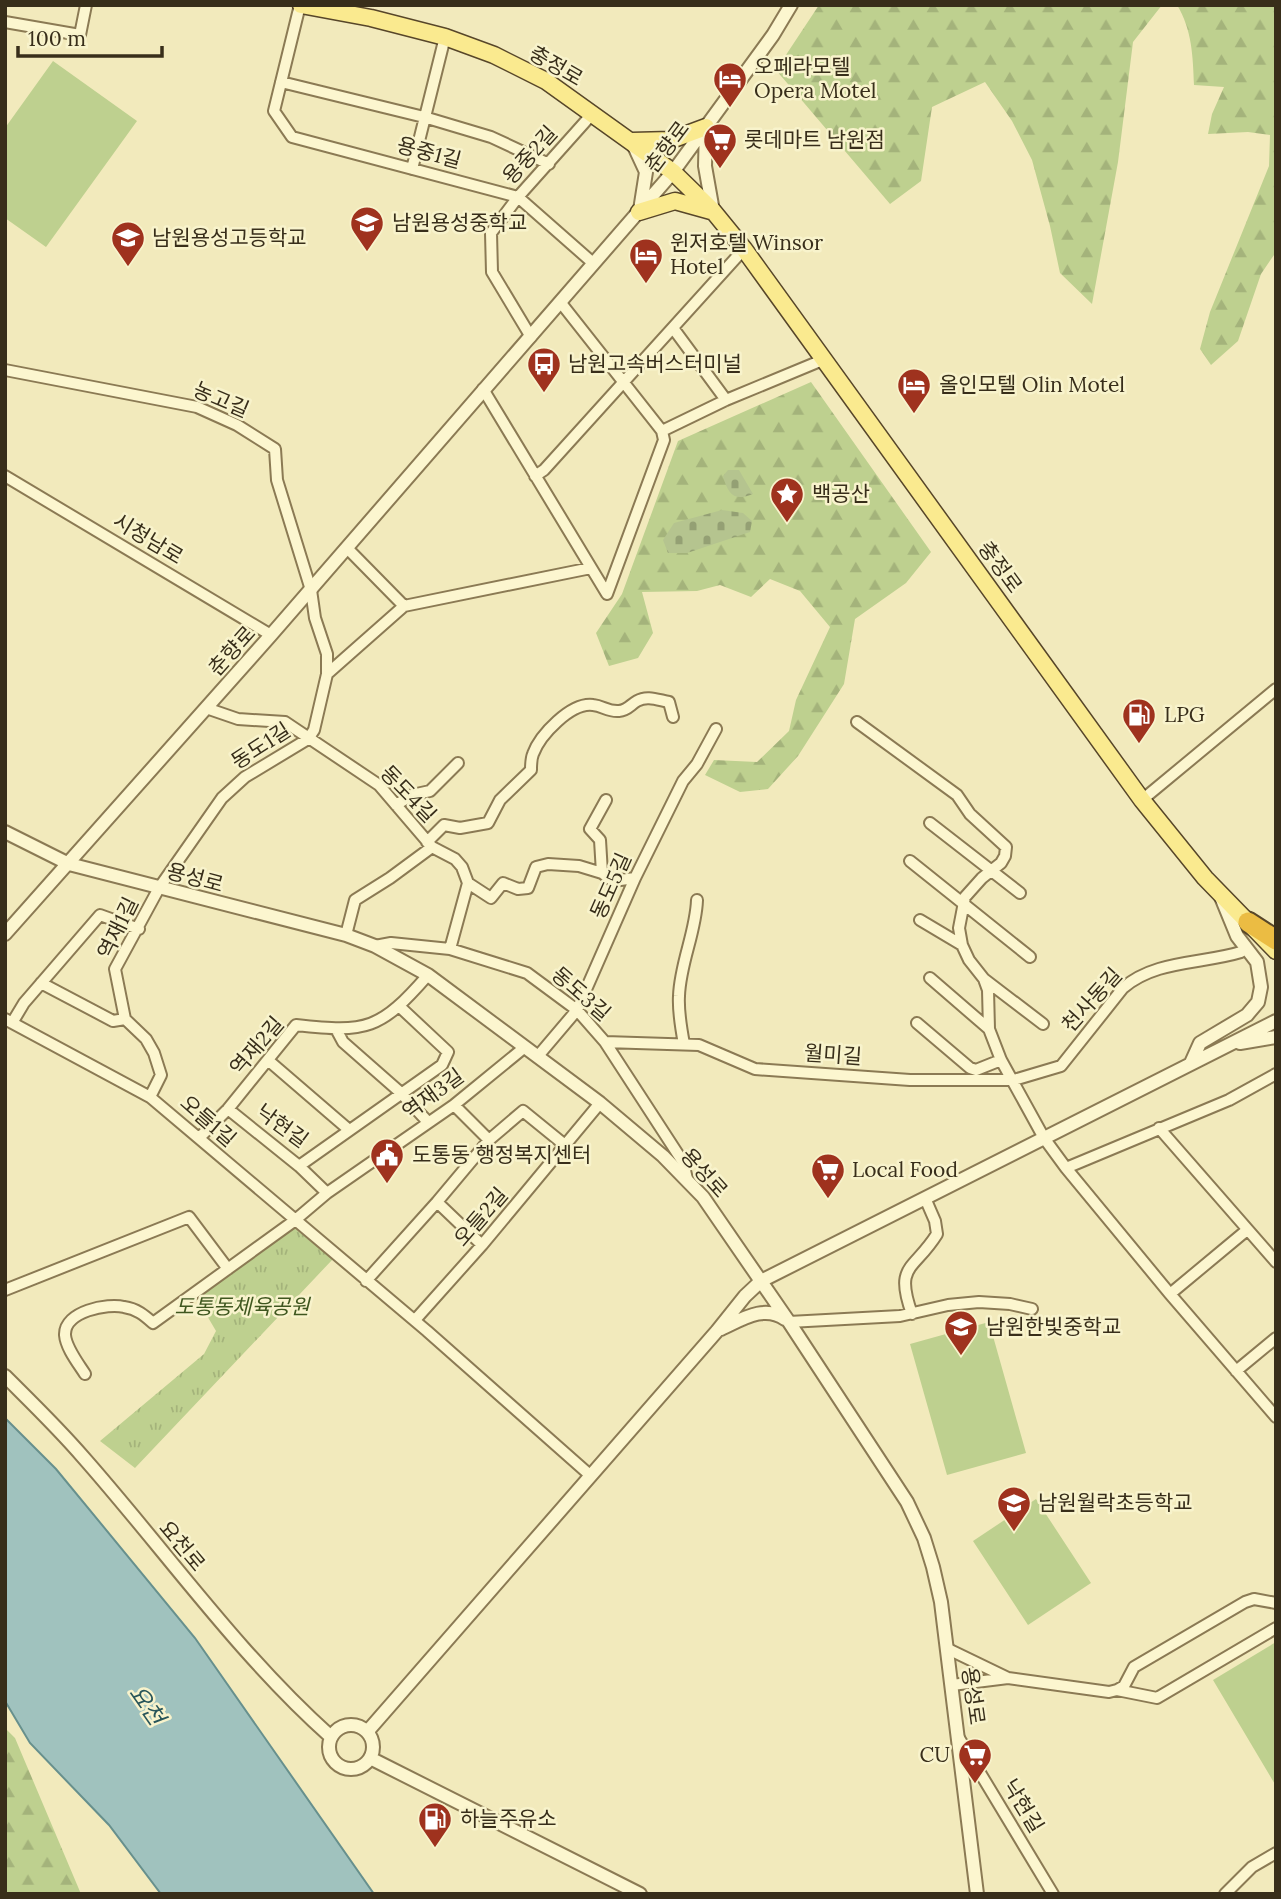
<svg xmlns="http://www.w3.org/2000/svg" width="1281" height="1899" viewBox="0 0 1281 1899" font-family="Lora,'Noto Sans KR',serif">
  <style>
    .forest { fill: url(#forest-firs) }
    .cemetery { fill: url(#cemetery-stones) }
    .park { fill: url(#park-tufts) }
    .pitch { fill: #bed08f }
    .water { fill: #a0c2be; stroke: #67908d; stroke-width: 2 }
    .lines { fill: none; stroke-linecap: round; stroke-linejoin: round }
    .minor-casing { stroke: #8b7a54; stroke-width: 14 }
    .tertiary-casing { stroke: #8b7a54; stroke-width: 16 }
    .primary-casing { stroke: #574629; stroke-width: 19 }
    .motorway-casing { stroke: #574629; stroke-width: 23 }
    .minor { stroke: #fcf6cf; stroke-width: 10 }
    .tertiary { stroke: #fcf6cf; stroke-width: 12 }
    .primary { stroke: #faea8f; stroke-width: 16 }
    .motorway { stroke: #ebbc43; stroke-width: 19 }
    .labels { text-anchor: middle; stroke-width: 5; stroke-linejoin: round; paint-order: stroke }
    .street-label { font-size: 21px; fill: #382e1a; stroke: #f8f3cc }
    .poi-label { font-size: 21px; fill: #382e1a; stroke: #f8f3cc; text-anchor: start }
    .park-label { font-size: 21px; font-style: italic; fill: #3f571f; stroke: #f8f3cc }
    .water-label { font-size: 23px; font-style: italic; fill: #28555a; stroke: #f8f3cc }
  </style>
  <defs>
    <pattern id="forest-firs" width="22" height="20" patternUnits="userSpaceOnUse" patternTransform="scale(1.75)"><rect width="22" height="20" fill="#bed08f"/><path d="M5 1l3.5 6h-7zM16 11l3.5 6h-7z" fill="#a4b37b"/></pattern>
    <pattern id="cemetery-stones" width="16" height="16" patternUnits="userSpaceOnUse" patternTransform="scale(1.75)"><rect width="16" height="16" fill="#b5c48f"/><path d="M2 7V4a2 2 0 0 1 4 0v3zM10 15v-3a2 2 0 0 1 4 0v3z" fill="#94a074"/></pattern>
    <pattern id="park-tufts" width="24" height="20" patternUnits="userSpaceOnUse" patternTransform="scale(1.75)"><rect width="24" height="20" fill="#bed08f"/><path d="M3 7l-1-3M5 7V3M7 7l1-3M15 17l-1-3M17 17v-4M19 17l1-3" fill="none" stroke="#a4b37b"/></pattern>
  </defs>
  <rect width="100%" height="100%" fill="#f2eabc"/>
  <path class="forest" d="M819,5H1162L1133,42L1118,162L1092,304L1060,273L1050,226L1032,160L1012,121L985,82L932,107L921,181L890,204L776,70Z
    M1177,5H1276V252L1261,274L1238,341L1211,365L1200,349L1210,312L1269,166L1270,135L1248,132L1208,134L1212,114L1224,87L1194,85C1193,57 1192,29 1177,5Z
    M811,382L931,552L906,583L855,619L844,684L798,756L768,789L740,792L705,775L714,760L757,762L789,731L796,700L830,627L800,591L770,579L751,597L720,585L697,591L642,592L653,633L638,658L609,666L596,633L622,594L678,441Z
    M5,1728L15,1738L81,1894H5Z"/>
  <path class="cemetery" d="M728,470H739L753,494C734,502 728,494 723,476Z
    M722,510L743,513L752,521L750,532L687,553H668L663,540L674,523Z"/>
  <path class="park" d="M293,1227L333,1259L135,1468L100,1441L204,1354L216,1331L196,1297Z"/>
  <path class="pitch" d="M53,61L137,121L46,247L5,218V128Z
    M989,1322L1026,1453L947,1475L910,1344Z
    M1036,1499L1091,1583L1028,1625L973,1541Z
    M1276,1642V1786L1213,1680Z"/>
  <path class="water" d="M5,1418L56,1469L195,1638L374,1894H161L109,1825L30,1743L5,1701Z"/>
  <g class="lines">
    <g class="minor-casing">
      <path id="minor" d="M300,5L274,111L292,137L518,197L593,263
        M5,22L80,35L86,5
        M281,82L424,117L491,137L549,164
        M412,169L445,37
        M673,328L726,400
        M531,337L492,272L491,233L518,197L593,113
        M5,370L197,407L237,425L275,449L277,480L311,590L315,618L327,654V674
        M483,389L607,594L664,440L662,431L561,303
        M662,431L726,400L825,359
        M5,476L271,635
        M535,476L544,470L744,249
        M347,548L404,606
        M404,606L591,568
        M206,708L238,719L285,722L379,785L432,847L455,859L462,867L468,883L450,949
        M857,722L957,795L970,814L1006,847L1005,856L1001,863L982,878L965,897L959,928L962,945L969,960L984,979L988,990L989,1029L1001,1060L1044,1138L1066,1168L1170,1294L1276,1417
        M1142,800L1276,689
        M396,805L412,795L430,791L458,763
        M930,823L1020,893
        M427,842L444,825L460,828L488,823L500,800L531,770C531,765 531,759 533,754C540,735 571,702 593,705C603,706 608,712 619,711C628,710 630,705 637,701C647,695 658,700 669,702L673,717
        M910,861L1030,957
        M602,873L600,840L590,829L606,800
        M468,883L491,898L503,883L518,889L528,888L536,867L548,864L579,866L602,873L613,881L635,878
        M920,920L962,945
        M346,935L355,900L390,878L432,847
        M375,946L391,943L450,949L527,973L577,1010L605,1042L683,1162L687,1179
        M930,978L989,1029
        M984,979L1043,1024
        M41,983L113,1021L125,1019
        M5,1019L150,1097L427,1331L591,1476
        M12,1023L24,1003L100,915L139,929
        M917,1023L970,1068L976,1070L1001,1060
        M336,1029L343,1042L401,1093L428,1122
        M605,1042L699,1045L755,1069L910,1080H1014L1061,1066L1123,988C1155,960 1202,964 1241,952
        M684,1044C681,1028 678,1012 679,996C680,963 696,932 697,900
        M538,1056L577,1010L635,878L683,781L697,764L716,729
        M269,1061L348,1129
        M150,1097L161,1075L154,1053L146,1039L125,1019L115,969L159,888L222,798L245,777L308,739L314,730L327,674L404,606
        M454,1105L489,1140
        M228,1109L299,1166L327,1193
        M1159,1128L1276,1262
        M199,1138L228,1109L296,1025C367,1033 380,1030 428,975
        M299,1166L442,1065L448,1052L400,1007
        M1066,1168L1229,1100L1276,1074
        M437,1202L482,1245
        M366,1281L437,1202L489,1140L523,1111L566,1146
        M5,1290L189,1217L228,1269
        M1170,1294L1247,1230
        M912,1314C894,1264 914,1271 937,1234L935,1221L925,1198
        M415,1320L482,1245L600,1103
        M789,1322L900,1316L948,1305L979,1302L1010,1304L1032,1309
        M1236,1371L1276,1338
        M85,1374C78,1363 66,1348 65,1335C64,1311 108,1303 124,1307C137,1309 144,1315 153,1323L294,1221L327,1193L454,1105L525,1047
        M948,1649L1008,1678L952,1685
        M1008,1678L1109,1692L1117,1690L1157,1698L1276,1628
        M1117,1690L1124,1686L1134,1667L1245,1602L1254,1599L1276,1603
        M959,1738L1053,1894
        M1225,1894L1252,1867L1276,1853"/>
    </g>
    <g class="tertiary-casing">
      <path id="tertiary" d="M706,127L705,166L713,211
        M633,144L646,172L640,210
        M5,832L69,864L346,935L375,946L428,975L600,1103L663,1156L703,1197L789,1322L907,1502L924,1538L933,1567L941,1602L977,1894
        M5,934L271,635L673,172L773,35L791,5
        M1240,1043L1276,1037
        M1191,1063L1200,1043L1247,1015L1258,1002L1261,987L1257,962L1237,936L1221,897
        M721,1329C741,1320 764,1304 785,1319
        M5,1376C32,1403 59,1429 83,1457C166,1551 238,1654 331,1737
        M329 1747a22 22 0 1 1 44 0a22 22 0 1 1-44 0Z
        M367,1732L717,1331L745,1296L761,1281L1276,1021
        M370,1758L640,1894"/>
    </g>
    <g class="primary-casing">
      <path id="primary" d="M301,5L371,18L445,37L494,55L546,81L673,172L713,211L744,249L1142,800L1205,878L1276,951
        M632,141L671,140L706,127
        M639,212L675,201L711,211"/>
    </g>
    <g class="motorway-casing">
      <path id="motorway" d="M1248,922L1276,940"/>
    </g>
    <use href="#minor" class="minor"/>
    <use href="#tertiary" class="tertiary"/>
    <use href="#primary" class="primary"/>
    <use href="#motorway" class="motorway"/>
  </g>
  <defs>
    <g id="hotel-pin" transform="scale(1.75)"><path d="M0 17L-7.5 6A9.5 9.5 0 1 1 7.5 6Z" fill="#9f321e" stroke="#f8f3cc"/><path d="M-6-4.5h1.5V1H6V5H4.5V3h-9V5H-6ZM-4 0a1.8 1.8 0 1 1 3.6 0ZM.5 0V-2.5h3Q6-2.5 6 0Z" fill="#fff"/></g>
    <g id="supermarket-pin" transform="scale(1.75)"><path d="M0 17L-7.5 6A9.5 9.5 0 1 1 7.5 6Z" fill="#9f321e" stroke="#f8f3cc"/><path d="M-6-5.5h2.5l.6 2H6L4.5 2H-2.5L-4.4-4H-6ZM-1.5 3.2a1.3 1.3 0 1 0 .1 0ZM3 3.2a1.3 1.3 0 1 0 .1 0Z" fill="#fff"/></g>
    <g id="school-pin" transform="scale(1.75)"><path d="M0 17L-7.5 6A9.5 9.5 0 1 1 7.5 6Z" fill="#9f321e" stroke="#f8f3cc"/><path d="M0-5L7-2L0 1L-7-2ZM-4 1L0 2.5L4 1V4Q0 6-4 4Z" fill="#fff"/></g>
    <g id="bus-pin" transform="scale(1.75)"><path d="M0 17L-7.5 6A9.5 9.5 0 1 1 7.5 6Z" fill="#9f321e" stroke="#f8f3cc"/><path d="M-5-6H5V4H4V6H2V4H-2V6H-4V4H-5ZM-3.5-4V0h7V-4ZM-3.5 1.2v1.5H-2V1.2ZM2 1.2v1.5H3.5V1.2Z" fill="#fff"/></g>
    <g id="sight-pin" transform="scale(1.75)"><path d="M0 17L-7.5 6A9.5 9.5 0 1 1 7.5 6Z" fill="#9f321e" stroke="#f8f3cc"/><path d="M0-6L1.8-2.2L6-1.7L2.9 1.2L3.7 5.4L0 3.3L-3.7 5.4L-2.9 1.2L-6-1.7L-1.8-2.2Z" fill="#fff"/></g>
    <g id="fuel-pin" transform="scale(1.75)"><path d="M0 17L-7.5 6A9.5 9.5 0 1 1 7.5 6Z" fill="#9f321e" stroke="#f8f3cc"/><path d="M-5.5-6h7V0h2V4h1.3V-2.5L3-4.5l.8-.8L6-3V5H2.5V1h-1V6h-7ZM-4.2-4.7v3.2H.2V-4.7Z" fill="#fff"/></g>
    <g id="civic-pin" transform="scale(1.75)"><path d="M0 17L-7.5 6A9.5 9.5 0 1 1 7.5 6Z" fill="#9f321e" stroke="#f8f3cc"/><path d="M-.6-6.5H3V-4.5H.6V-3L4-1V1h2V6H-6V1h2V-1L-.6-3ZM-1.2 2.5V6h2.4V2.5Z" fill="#fff"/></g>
  </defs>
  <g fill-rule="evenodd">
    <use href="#hotel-pin" x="730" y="79"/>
    <use href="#supermarket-pin" x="720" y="140"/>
    <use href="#school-pin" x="367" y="223"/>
    <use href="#school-pin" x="128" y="238"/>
    <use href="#hotel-pin" x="646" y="255"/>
    <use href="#bus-pin" x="544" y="364"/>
    <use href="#hotel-pin" x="914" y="385"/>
    <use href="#sight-pin" x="787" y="494"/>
    <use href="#fuel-pin" x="1139" y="715"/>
    <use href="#civic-pin" x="387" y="1155"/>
    <use href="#supermarket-pin" x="828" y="1170"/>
    <use href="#school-pin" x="961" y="1327"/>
    <use href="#school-pin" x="1014" y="1503"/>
    <use href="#supermarket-pin" x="975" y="1755"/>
    <use href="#fuel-pin" x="435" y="1819"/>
  </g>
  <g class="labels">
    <g class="street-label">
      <text transform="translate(556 66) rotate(30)" y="7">충정로</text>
      <text transform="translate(667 147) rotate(-53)" y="7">춘향로</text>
      <text transform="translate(429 153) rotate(15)" y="7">용중1길</text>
      <text transform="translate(530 155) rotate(-48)" y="7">용중2길</text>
      <text transform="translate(221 400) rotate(23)" y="7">농고길</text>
      <text transform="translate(148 539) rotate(31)" y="7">시청남로</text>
      <text transform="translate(1000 567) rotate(54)" y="7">충정로</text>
      <text transform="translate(232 651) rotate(-48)" y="7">춘향로</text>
      <text transform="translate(261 746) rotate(-33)" y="7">동도1길</text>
      <text transform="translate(408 794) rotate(46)" y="7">동도4길</text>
      <text transform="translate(195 878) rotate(15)" y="7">용성로</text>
      <text transform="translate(611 886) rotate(-66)" y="7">동도5길</text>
      <text transform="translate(118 928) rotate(-64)" y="7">역재1길</text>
      <text transform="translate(581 994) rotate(41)" y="7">동도3길</text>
      <text transform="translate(1092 1000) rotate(-48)" y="7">천사동길</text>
      <text transform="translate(257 1046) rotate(-49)" y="7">역재2길</text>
      <text transform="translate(833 1055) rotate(4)" y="7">월미길</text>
      <text transform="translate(433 1094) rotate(-36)" y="7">역재3길</text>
      <text transform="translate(208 1121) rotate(41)" y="7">오들1길</text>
      <text transform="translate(282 1126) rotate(36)" y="7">낙현길</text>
      <text transform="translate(704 1173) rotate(48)" y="7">용성로</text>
      <text transform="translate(481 1217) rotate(-49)" y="7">오들2길</text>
      <text transform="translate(182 1546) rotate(50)" y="7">요천로</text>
      <text transform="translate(973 1696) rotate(82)" y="7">용성로</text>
      <text transform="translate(1023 1806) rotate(59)" y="7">낙현길</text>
    </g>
    <g class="poi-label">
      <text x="754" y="74">오페라모텔<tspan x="754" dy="24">Opera Motel</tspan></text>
      <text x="744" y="147">롯데마트 남원점</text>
      <text x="392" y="230">남원용성중학교</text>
      <text x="152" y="245">남원용성고등학교</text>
      <text x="670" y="250">윈저호텔 Winsor<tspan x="670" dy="24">Hotel</tspan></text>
      <text x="568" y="371">남원고속버스터미널</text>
      <text x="939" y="392">올인모텔 Olin Motel</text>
      <text x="812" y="501">백공산</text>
      <text x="1164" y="722">LPG</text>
      <text x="412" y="1162">도통동 행정복지센터</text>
      <text x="852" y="1177">Local Food</text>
      <text x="986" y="1334">남원한빛중학교</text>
      <text x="1038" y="1510">남원월락초등학교</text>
      <text x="950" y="1762" text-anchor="end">CU</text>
      <text x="460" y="1826">하늘주유소</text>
    </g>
    <g class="park-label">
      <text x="242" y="1314">도통동체육공원</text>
    </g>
    <g class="water-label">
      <text transform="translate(147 1705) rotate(55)" y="8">요천</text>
    </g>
  </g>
  <rect width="1281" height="1899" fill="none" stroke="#382e1a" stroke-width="14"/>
  <path d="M18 46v10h144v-10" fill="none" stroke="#382e1a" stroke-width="3.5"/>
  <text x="28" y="46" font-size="21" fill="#382e1a" stroke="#f8f3cc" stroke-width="5" paint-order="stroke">100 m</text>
</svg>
